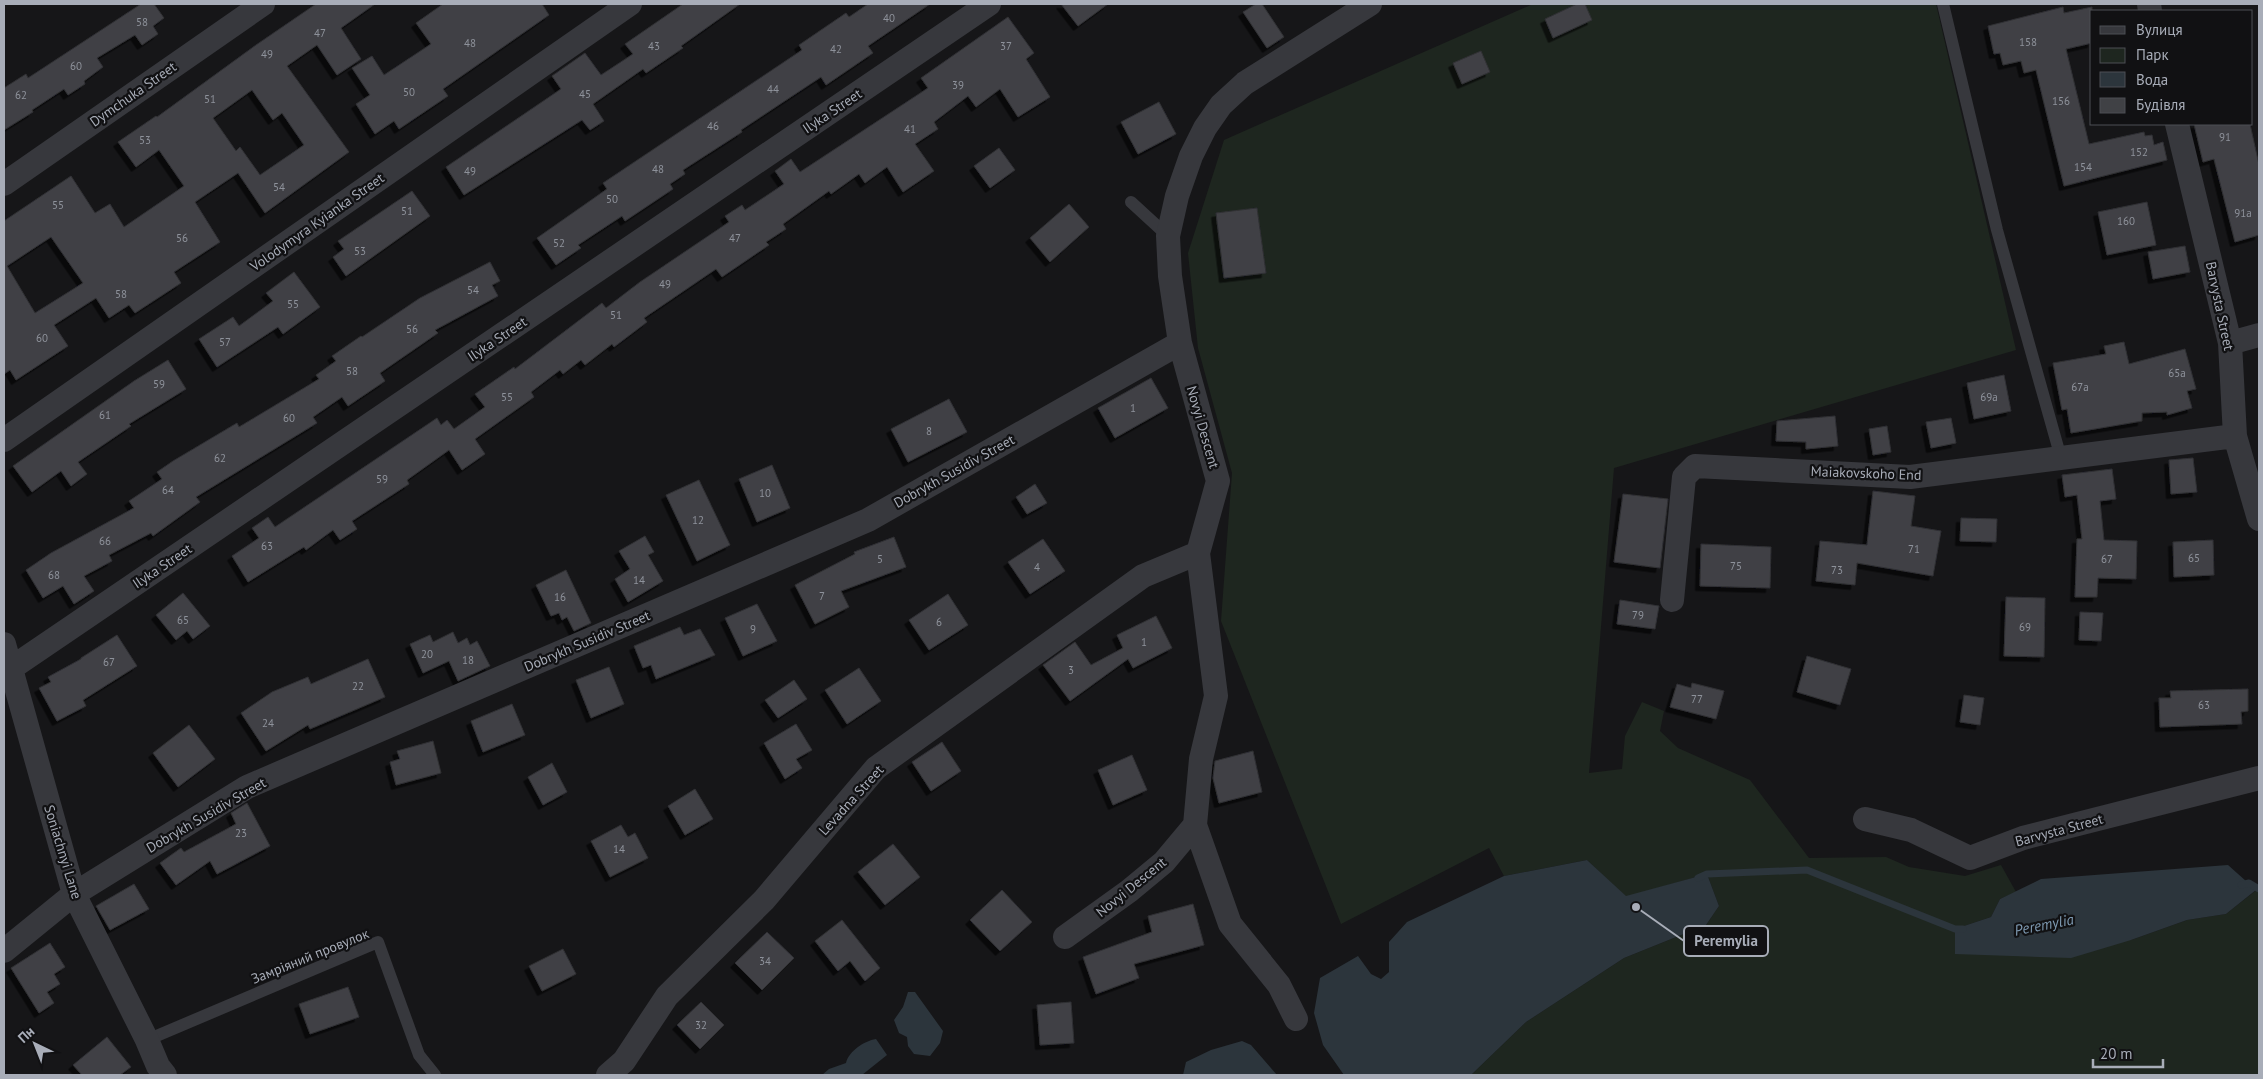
<svg xmlns="http://www.w3.org/2000/svg" width="2263" height="1079" viewBox="0 0 2263 1079" font-family="'PT Sans',sans-serif">
  <style>
    .green { fill: #1e261f }
    .water { fill: #2c353c }
    .lines { fill: none; stroke-linecap: round; stroke-linejoin: round }
    .stream { stroke: #2c353c; stroke-width: 7 }
    .building { fill: #404145; stroke: #303034; fill-rule: evenodd; filter: url(#shadow) }
    .service { stroke: #37383d; stroke-width: 12 }
    .minor { stroke: #37383d; stroke-width: 24 }
    .labels { text-anchor: middle; stroke-width: 4.5; stroke-linejoin: round; paint-order: stroke }
    .number-label { font-size: 11px; fill: #8e929b }
    .street-label { font-size: 14px; fill: #a8adb8; stroke: #111113 }
    .water-label { font-size: 15px; font-style: italic; fill: #7f9bb3; stroke: #111113 }
    .leader { fill: none; stroke: #a8adb8; stroke-width: 2 }
    .callout-dot { fill: #a8adb8; stroke: #111113; stroke-width: 2 }
    .callout { fill: #111113; stroke: #a8adb8; stroke-width: 2 }
    .callout-label { font-size: 15px; text-anchor: middle; font-weight: bold; fill: #a8adb8 }
  </style>
  <defs>
    <filter id="shadow"><feDropShadow dx="-4.5" dy="4.5" stdDeviation="0" flood-color="#0009"/></filter>
  </defs>
  <rect width="100%" height="100%" fill="#161618"/>
  <path class="green" d="M1533,4H1936L2016,350L1614,468L1589,773L1622,769L1625,736L1642,702L1664,711L1660,731L1678,748L1750,780L1809,858L1886,857L1909,867L1965,876L2001,865L2016,892L2000,899L1991,917L1956,929L2131,940L2187,920L2226,914L2259,888V1075H1471L1526,1022L1624,958L1706,925L1719,906L1707,874L1626,897L1587,860L1504,876L1489,848L1341,924L1221,621L1232,473L1198,348L1188,253L1224,140Z"/>
  <path class="water" d="M1587,860L1626,896L1707,874L1719,906L1706,925L1624,958L1526,1022L1471,1075H1344L1323,1045L1314,1013L1320,978L1358,956L1371,974L1381,979L1389,972V942L1407,922L1504,876Z
    M2228,865L2256,890L2226,914L2187,920L2131,940L2071,958L1955,954V929L1991,917L2000,899L2041,879Z
    M908,992H915L943,1031L940,1043L930,1056L914,1054L908,1046L907,1037L899,1033L894,1020L903,1007Z
    M876,1039L887,1055L862,1075H822L829,1069L846,1063C849,1051 864,1041 876,1039Z
    M1242,1041L1251,1045L1277,1075H1183L1186,1062L1211,1050Z"/>
  <g class="lines">
    <path class="stream" d="M1698,878L1707,874L1807,870L1955,929H1963
      M2241,885L2249,883L2259,889"/>
  </g>
  <path class="building" d="M141,4H154L164,18L153,26L158,34L142,45L135,35L97,58L103,67L84,81L85,84L68,95L64,89L32,110L33,112L4,130V88L26,74L28,78Z
    M316,4H375L341,28L361,59L337,75L317,45L287,66L349,152L265,213L238,173L195,202L220,242L174,272L181,283L135,313L129,305L109,318L96,298L54,325L68,346L16,380L10,370L4,374V221L71,176L95,213L110,204L124,227L184,186L159,150L136,167L118,142L156,116L157,117L256,45ZM252,90L273,120L282,113L304,145L260,175L240,147L236,151L213,118ZM51,237L83,283L35,313L7,266Z
    M443,4H542L549,15L443,89L448,96L399,129L394,121L375,134L356,104L370,95L352,68L372,56L384,75L431,44L416,23Z
    M683,4H740L681,46L683,48L646,73L643,69L593,104L604,121L590,130L582,120L464,195L446,167L561,89L552,76L585,53L601,75L633,54L625,44Z
    M868,4H930L868,46L873,53L826,85L821,77L741,130L742,132L683,170L685,174L670,184L673,189L625,221L622,216L578,245L581,248L556,265L537,238L607,189L603,183L802,50L799,45L846,13L849,17Z
    M1061,4H1108L1078,26Z
    M1256,4H1262L1284,37L1267,48L1243,12Z
    M1577,4H1585L1592,20L1553,38L1545,19Z
    M2063,7L2064,13L2092,7V43L2066,49L2089,144L2144,132L2145,136L2152,135L2154,145L2163,142L2167,160L2064,186L2036,70L2024,73L2021,61L2003,65L2000,53L1994,54L1988,26Z
    M1008,17L1034,53L1026,59L1050,97L1018,117L1000,89L976,107L968,96L934,122L938,129L915,144L934,171L903,192L887,167L865,183L859,174L831,194L829,191L783,224L786,229L766,242L769,245L722,277L716,269L644,318L647,322L614,347L612,344L585,365L581,360L563,374L560,370L531,392L534,397L475,439L485,454L462,470L449,450L407,480L409,484L352,521L357,529L340,540L333,530L306,550L304,547L248,582L232,556L259,538L252,528L268,517L275,527L437,418L441,425L447,420L454,429L485,407L475,394L514,367L515,369L602,303L606,308L640,282L729,222L725,216L742,205L745,210L784,184L775,171L791,159L800,172L928,88L921,78Z
    M1481,51L1490,72L1462,84L1453,63Z
    M1159,102L1176,134L1138,154L1121,122Z
    M2194,124H2250L2259,165V235L2235,242L2214,159L2203,162Z
    M999,148L1015,170L990,188L974,166Z
    M412,191L430,216L346,276L333,257L344,249L338,241Z
    M2147,202L2156,245L2107,255L2098,212Z
    M1069,204L1089,227L1050,262L1030,238Z
    M1257,208L1266,273L1224,278L1216,213Z
    M2185,246L2190,272L2153,279L2148,252Z
    M490,262L500,281L492,285L498,296L435,330L438,333L380,373L385,381L348,406L342,397L313,417L317,423L196,497L200,502L153,536L151,533L109,555L112,561L84,576L94,591L74,604L63,586L43,598L26,570L51,553L134,508L129,501L162,479L157,472L173,461L237,423L239,427L319,379L316,375L336,361L332,356L361,336L362,337L420,298Z
    M294,272L320,307L283,334L278,327L217,367L199,339L233,317L239,326L273,301L266,293Z
    M2124,342L2129,364L2185,349L2196,389L2187,391L2192,408L2167,415V412L2142,413V421L2071,433L2067,409L2062,410L2053,363L2106,354L2104,346Z
    M168,360L186,389L129,424L131,426L78,462L87,474L71,486L61,471L32,492L13,466L134,381Z
    M2004,375L2011,411L1974,419L1967,383Z
    M1151,378L1168,408L1115,438L1098,408Z
    M949,399L967,432L908,462L891,429Z
    M1835,416L1838,446L1806,449V442L1776,441L1777,421Z
    M1951,418L1956,443L1931,448L1926,422Z
    M1887,426L1891,452L1873,455L1869,429Z
    M2193,458L2197,492L2171,494L2169,460Z
    M772,465L790,508L757,522L739,479Z
    M2112,469L2116,499L2100,501L2104,540L2137,541L2136,579L2098,578L2097,597H2075L2077,539H2082L2077,495L2065,497L2062,475Z
    M699,480L730,545L697,561L666,495Z
    M1035,484L1047,503L1027,514L1016,497Z
    M1873,491L1915,496L1911,526L1941,531L1933,576L1857,563L1855,585L1816,581L1820,541L1867,545Z
    M1623,494L1668,499L1660,568L1614,562Z
    M1961,518L1997,519L1996,542L1960,541Z
    M645,536L654,552L648,555L663,581L628,602L615,579L630,569L619,551Z
    M894,537L906,567L841,591L849,607L815,624L795,585L855,554L854,552Z
    M1043,539L1065,571L1030,594L1008,562Z
    M2213,540L2214,575L2174,577L2173,542Z
    M1701,544L1771,547L1770,588L1700,586Z
    M566,570L591,623L574,631L567,617L562,620L559,613L551,616L536,585Z
    M183,593L210,626L193,639L187,631L176,640L156,615Z
    M948,594L968,625L929,650L909,620Z
    M2006,597L2045,598L2044,657L2004,656Z
    M1620,600L1659,606L1655,629L1617,624Z
    M757,604L777,641L743,656L725,618Z
    M2080,612L2103,613L2101,641L2079,640Z
    M1156,616L1172,648L1133,668L1128,659L1070,701L1043,665L1075,642L1091,665L1123,648L1117,635Z
    M680,627L684,635L700,629L715,655L656,679L651,665L643,668L634,646Z
    M453,632L458,643L467,638L470,645L477,641L490,666L458,681L449,661L423,673L410,644L430,635L433,642Z
    M117,635L137,666L83,700L86,706L57,721L39,688L51,682L48,677L81,659V658Z
    M1807,656L1851,669L1840,705L1797,692Z
    M368,659L385,697L310,729L308,725L266,751L241,713L272,692L308,677L311,684Z
    M609,667L624,704L591,718L576,680Z
    M859,668L881,701L847,724L825,690Z
    M794,680L807,699L778,718L765,700Z
    M1692,683L1724,691L1716,719L1670,707L1677,684L1691,688Z
    M2248,689V711L2241,712L2242,724L2160,727L2159,698H2171L2170,691Z
    M1964,695L1984,698L1980,725L1960,722Z
    M512,704L525,735L483,752L471,721Z
    M796,724L812,750L796,759L802,768L785,779L764,743Z
    M189,725L215,759L178,787L153,753Z
    M433,741L441,773L396,785L390,762L400,759L397,751Z
    M942,742L961,771L931,791L912,762Z
    M1253,751L1262,792L1219,803L1213,778L1215,761Z
    M1132,755L1147,790L1113,805L1098,770Z
    M552,763L567,792L543,805L528,777Z
    M695,789L713,819L685,835L668,806Z
    M247,803L270,846L217,874L210,861L176,885L160,863L181,848L184,852L236,824L231,813Z
    M621,825L628,837L635,833L648,858L610,877L591,841Z
    M893,844L920,877L885,905L858,872Z
    M134,884L149,909L110,930L96,906Z
    M1002,890L1032,922L1000,951L970,920Z
    M1193,904L1204,945L1134,964L1139,978L1096,994L1083,957L1152,932L1148,916Z
    M842,920L880,968L865,981L850,961L838,971L815,941Z
    M767,932L794,958L762,990L735,963Z
    M50,943L65,967L54,974L60,984L47,992L54,1003L39,1013L11,968Z
    M563,949L576,974L542,991L529,966Z
    M348,987L359,1017L310,1034L299,1004Z
    M701,1002L724,1025L700,1049L677,1025Z
    M1071,1002L1074,1043L1040,1045L1037,1005Z
    M107,1037L131,1067L120,1075H82L73,1065Z"/>
  <g class="lines">
    <path class="service" d="M1943,4L1997,230L2061,458
      M1131,202L1168,236
      M147,1040L378,942L419,1055L435,1075"/>
    <path class="minor" d="M2149,4L2150,11
      M2177,124L2230,343L2235,436L2259,519
      M4,184L263,4
      M2230,343L2259,335
      M4,440L630,4
      M1672,600L1684,477L1695,466L1910,477L2235,436
      M4,644L74,894L147,1040L158,1066L165,1075
      M4,673L989,4
      M1865,819L1911,830L1970,858L2023,838L2259,778
      M1195,825L1230,924L1279,985L1296,1019
      M1065,937L1129,891L1164,862L1195,825L1201,759L1216,696L1198,553L1218,481L1180,343L1170,276L1168,236L1177,196L1191,156L1205,128L1221,105L1245,83L1370,4
      M4,951L74,894L247,787L868,520L1180,343
      M608,1075L624,1061L667,996L764,900L876,768L1143,576L1198,553"/>
  </g>
  <g class="labels">
    <g class="number-label">
      <text x="889" y="22">40</text>
      <text x="142" y="26">58</text>
      <text x="320" y="37">47</text>
      <text x="2028" y="46">158</text>
      <text x="470" y="47">48</text>
      <text x="654" y="50">43</text>
      <text x="1006" y="50">37</text>
      <text x="836" y="53">42</text>
      <text x="267" y="58">49</text>
      <text x="76" y="70">60</text>
      <text x="958" y="89">39</text>
      <text x="773" y="93">44</text>
      <text x="409" y="96">50</text>
      <text x="585" y="98">45</text>
      <text x="21" y="99">62</text>
      <text x="210" y="103">51</text>
      <text x="2061" y="105">156</text>
      <text x="713" y="130">46</text>
      <text x="910" y="133">41</text>
      <text x="2225" y="141">91</text>
      <text x="145" y="144">53</text>
      <text x="2139" y="156">152</text>
      <text x="2083" y="171">154</text>
      <text x="658" y="173">48</text>
      <text x="470" y="175">49</text>
      <text x="279" y="191">54</text>
      <text x="612" y="203">50</text>
      <text x="58" y="209">55</text>
      <text x="407" y="215">51</text>
      <text x="2243" y="217">91а</text>
      <text x="2126" y="225">160</text>
      <text x="182" y="242">56</text>
      <text x="735" y="242">47</text>
      <text x="559" y="247">52</text>
      <text x="360" y="255">53</text>
      <text x="665" y="288">49</text>
      <text x="473" y="294">54</text>
      <text x="121" y="298">58</text>
      <text x="293" y="308">55</text>
      <text x="616" y="319">51</text>
      <text x="412" y="333">56</text>
      <text x="42" y="342">60</text>
      <text x="225" y="346">57</text>
      <text x="352" y="375">58</text>
      <text x="2177" y="377">65а</text>
      <text x="159" y="388">59</text>
      <text x="2080" y="391">67а</text>
      <text x="507" y="401">55</text>
      <text x="1989" y="401">69а</text>
      <text x="1133" y="412">1</text>
      <text x="105" y="419">61</text>
      <text x="289" y="422">60</text>
      <text x="929" y="435">8</text>
      <text x="220" y="462">62</text>
      <text x="382" y="483">59</text>
      <text x="168" y="494">64</text>
      <text x="765" y="497">10</text>
      <text x="698" y="524">12</text>
      <text x="105" y="545">66</text>
      <text x="267" y="550">63</text>
      <text x="1914" y="553">71</text>
      <text x="2194" y="562">65</text>
      <text x="880" y="563">5</text>
      <text x="2107" y="563">67</text>
      <text x="1736" y="570">75</text>
      <text x="1037" y="571">4</text>
      <text x="1837" y="574">73</text>
      <text x="54" y="579">68</text>
      <text x="639" y="584">14</text>
      <text x="822" y="600">7</text>
      <text x="560" y="601">16</text>
      <text x="1638" y="619">79</text>
      <text x="183" y="624">65</text>
      <text x="939" y="626">6</text>
      <text x="2025" y="631">69</text>
      <text x="753" y="633">9</text>
      <text x="1144" y="646">1</text>
      <text x="427" y="658">20</text>
      <text x="468" y="664">18</text>
      <text x="109" y="666">67</text>
      <text x="1071" y="674">3</text>
      <text x="358" y="690">22</text>
      <text x="1697" y="703">77</text>
      <text x="2204" y="709">63</text>
      <text x="268" y="727">24</text>
      <text x="241" y="837">23</text>
      <text x="619" y="853">14</text>
      <text x="765" y="965">34</text>
      <text x="701" y="1029">32</text>
    </g>
    <g class="street-label">
      <text transform="translate(133 94) rotate(-35)" y="5">Dymchuka Street</text>
      <text transform="translate(832 111) rotate(-34)" y="5">Ilyka Street</text>
      <text transform="translate(317 222) rotate(-35)" y="5">Volodymyra Kyianka Street</text>
      <text transform="translate(2220 306) rotate(78)" y="5">Barvysta Street</text>
      <text transform="translate(497 339) rotate(-34)" y="5">Ilyka Street</text>
      <text transform="translate(1203 427) rotate(74)" y="5">Novyi Descent</text>
      <text transform="translate(954 471) rotate(-29)" y="5">Dobrykh Susidiv Street</text>
      <text transform="translate(1866 473) rotate(2)" y="5">Maiakovskoho End</text>
      <text transform="translate(162 566) rotate(-34)" y="5">Ilyka Street</text>
      <text transform="translate(587 641) rotate(-23)" y="5">Dobrykh Susidiv Street</text>
      <text transform="translate(851 800) rotate(-48)" y="5">Levadna Street</text>
      <text transform="translate(206 815) rotate(-30)" y="5">Dobrykh Susidiv Street</text>
      <text transform="translate(2059 830) rotate(-15)" y="5">Barvysta Street</text>
      <text transform="translate(63 852) rotate(73)" y="5">Soniachnyi Lane</text>
      <text transform="translate(1131 887) rotate(-39)" y="5">Novyi Descent</text>
      <text transform="translate(310 956) rotate(-22)" y="5">Замріяний провулок</text>
    </g>
    <g class="water-label">
      <text transform="translate(2044 925) rotate(-11)" y="5">Peremylia</text>
    </g>
  </g>
  <path class="leader" d="M1636 907L1684 941"/>
  <circle class="callout-dot" cx="1636" cy="907" r="5"/>
  <rect class="callout" x="1684" y="926" width="84" height="30" rx="5"/>
  <g class="callout-label">
    <text x="1726" y="946">Peremylia</text>
  </g>
  <rect width="2263" height="1079" fill="none" stroke="#a8adb8" stroke-width="10"/>
  <rect x="2090" y="10" width="162" height="115" fill="#111113" stroke="#4d4f55"/>
  <rect x="2100" y="26" width="25" height="8" fill="#37383d" stroke="#4d4f55"/>
  <text x="2136" y="35" font-size="15" fill="#a8adb8">Вулиця</text>
  <rect x="2100" y="48" width="25" height="15" fill="#1e261f" stroke="#4d4f55"/>
  <text x="2136" y="60" font-size="15" fill="#a8adb8">Парк</text>
  <rect x="2100" y="72" width="25" height="15" fill="#2c353c" stroke="#4d4f55"/>
  <text x="2136" y="85" font-size="15" fill="#a8adb8">Вода</text>
  <rect x="2100" y="98" width="25" height="15" fill="#404145" stroke="#4d4f55"/>
  <text x="2136" y="110" font-size="15" fill="#a8adb8">Будівля</text>
  <g transform="translate(35 1044) rotate(317)" stroke="#111113" stroke-width="4" paint-order="stroke">
  <path d="M0-4L9 19L0 12L-9 19Z" fill="#a8adb8"/>
  <text y="-8" font-size="14" font-weight="bold" text-anchor="middle" fill="#a8adb8">Пн</text>
  </g>
  <path d="M2093 1059v8h70v-8" fill="none" stroke="#a8adb8" stroke-width="2.5"/>
  <text x="2100" y="1059" font-size="15" fill="#a8adb8" stroke="#111113" stroke-width="4" paint-order="stroke">20 m</text>
</svg>
